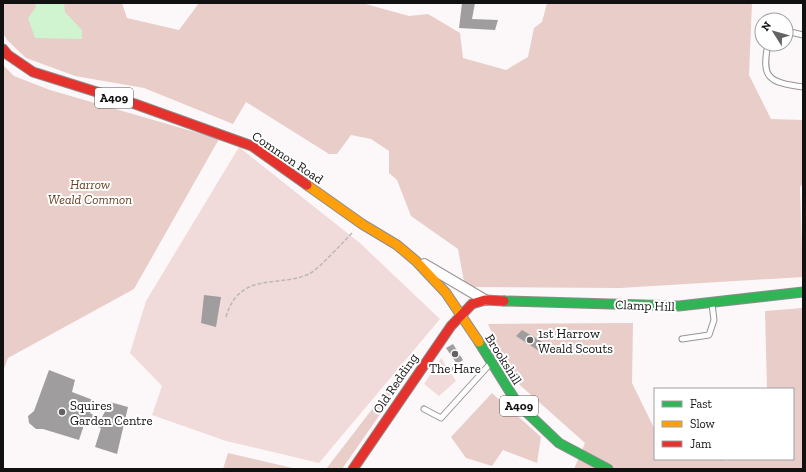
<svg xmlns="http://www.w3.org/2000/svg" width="806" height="472" viewBox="0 0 806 472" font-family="'Zilla Slab',serif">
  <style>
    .green { fill: #f1dbda }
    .forest { fill: #e8cdc8 }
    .water { fill: #d0f4cf }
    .building { fill: #a09d9f }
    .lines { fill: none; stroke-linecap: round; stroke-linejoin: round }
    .lane-casing { stroke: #979596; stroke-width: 7 }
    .street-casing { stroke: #979596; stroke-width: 12 }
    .fast-casing { stroke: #8d8c8d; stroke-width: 11 }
    .slow-casing { stroke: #8d8c8d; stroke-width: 11 }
    .jam-casing { stroke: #8d8c8d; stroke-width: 11 }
    .path { stroke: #b9b8b9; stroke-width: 1.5; stroke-dasharray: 4 2; stroke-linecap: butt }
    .lane { stroke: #fffefe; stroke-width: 5 }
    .street { stroke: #fffefe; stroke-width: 10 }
    .fast { stroke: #30b455; stroke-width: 9 }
    .slow { stroke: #ff9f0a; stroke-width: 9 }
    .jam { stroke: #e5322d; stroke-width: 9 }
    .poi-dot { fill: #636263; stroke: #fff; stroke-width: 1.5 }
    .labels { text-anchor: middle; stroke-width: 4; stroke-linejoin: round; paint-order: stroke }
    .shield { fill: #fff; stroke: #585858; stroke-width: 1 }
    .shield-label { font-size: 12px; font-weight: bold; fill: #111 }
    .street-label { font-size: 13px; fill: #111; stroke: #fff }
    .park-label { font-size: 13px; font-style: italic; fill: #674023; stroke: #fff }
    .poi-label { font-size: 13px; fill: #111; stroke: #fff; text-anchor: start }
  </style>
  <rect width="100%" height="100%" fill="#fcf8fa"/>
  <path class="green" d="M239,147L360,243L440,319L319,463L226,441L152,415L162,386L130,353L146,301Z
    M441,358L456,381L439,396L424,384Z"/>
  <path class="forest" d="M3,3H122L127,18L179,30L199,3H362L409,16L428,14L460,33L463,58L506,70L528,57L534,28L542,22L547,3H752L749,75L771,119L803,120V184L800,187L803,277L620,288L465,287L458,249L411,216L397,180L389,173V151L371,139L351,135L337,154H329L246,102L233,124L144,88L75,76L26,58L7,40L3,33Z
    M3,65L14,76L50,90L219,139L134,289L8,358L3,371Z
    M803,308V469H574L585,443L512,378L488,324L633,323L632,383L655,430V459H720L727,461L729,459H793V389H767L765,311Z
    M410,360L413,367L342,469H326Z
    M492,393L541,437L537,463L503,450L492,466L466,458L451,437Z
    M228,453L297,469H223Z"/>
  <path class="water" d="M35,3H64L65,12L82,30V39L35,38L28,18L36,7Z"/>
  <path class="building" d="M462,3H475L472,19L498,20L495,30L459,28Z
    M204,295L221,297L216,327L201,323Z
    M522,330L544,343L539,351L516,336Z
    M453,344L463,360L457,364L446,348Z
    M460,362L465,369L455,375L451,368Z
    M49,370L75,380L72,392L93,400L90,413L101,419L110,402L128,407L117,454L95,447L101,428L85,422L79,440L43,429H36L29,423L28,416L34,411Z"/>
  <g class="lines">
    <g class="lane-casing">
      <path id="lane" d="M786,31L803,35
        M768,44C761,79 769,82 803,87
        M682,339L709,335L714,320L712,304
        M424,409L441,418L490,364"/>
    </g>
    <g class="street-casing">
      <path id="street" d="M424,264L485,300"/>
    </g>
    <g class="fast-casing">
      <path id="fast" d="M504,301L679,306L803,292
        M479,342L517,403L559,443L608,469"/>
    </g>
    <g class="slow-casing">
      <path id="slow" d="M307,185L362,224L397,245L416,261L446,293L479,342"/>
    </g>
    <g class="jam-casing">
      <path id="jam" d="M3,49L8,55L33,72L135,104L252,146L307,185
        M353,469L451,326L472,304L485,300L504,301"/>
    </g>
    <path class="path" d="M226,317C239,271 278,288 309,274C318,270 345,240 353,232"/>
    <use href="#lane" class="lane"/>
    <use href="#street" class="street"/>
    <use href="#fast" class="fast"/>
    <use href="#slow" class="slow"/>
    <use href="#jam" class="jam"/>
  </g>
  <g class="poi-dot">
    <circle cx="530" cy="340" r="4"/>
    <circle cx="455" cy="354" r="4"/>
    <circle cx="62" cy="412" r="4"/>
  </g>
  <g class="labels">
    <g class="shield">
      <rect x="95" y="88" width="38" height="20" rx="3"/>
      <rect x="500" y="396" width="38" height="20" rx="3"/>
    </g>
    <g class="shield-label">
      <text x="114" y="102">A409</text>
      <text x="519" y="410">A409</text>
    </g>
    <g class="street-label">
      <text transform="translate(288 157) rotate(34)" y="5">Common Road</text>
      <text transform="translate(645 305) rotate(2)" y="5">Clamp Hill</text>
      <text transform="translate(504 359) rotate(58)" y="5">Brookshill</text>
      <text transform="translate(395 383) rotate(-56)" y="5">Old Redding</text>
    </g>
    <g class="park-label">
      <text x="90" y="189">Harrow<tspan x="90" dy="15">Weald Common</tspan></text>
    </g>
    <g class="poi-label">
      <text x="538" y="338">1st Harrow<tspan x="538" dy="15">Weald Scouts</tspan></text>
      <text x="455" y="373" text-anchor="middle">The Hare</text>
      <text x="70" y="410">Squires<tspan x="70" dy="15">Garden Centre</tspan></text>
    </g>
  </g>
  <rect width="806" height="472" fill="none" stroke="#111111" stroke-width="8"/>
  <rect x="654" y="388" width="140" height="72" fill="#ffffff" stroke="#a0a0a0"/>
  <rect x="662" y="401" width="20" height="6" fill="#30b455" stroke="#a0a0a0"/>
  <text x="690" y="408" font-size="12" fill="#111111">Fast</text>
  <rect x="662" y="421" width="20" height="6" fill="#ff9f0a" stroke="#a0a0a0"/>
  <text x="690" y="428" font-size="12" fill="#111111">Slow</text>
  <rect x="662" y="441" width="20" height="6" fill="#e5322d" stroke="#a0a0a0"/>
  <text x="690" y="448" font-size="12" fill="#111111">Jam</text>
  <g transform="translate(774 32) rotate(307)"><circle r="19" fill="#ffffff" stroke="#a0a0a0"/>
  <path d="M0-3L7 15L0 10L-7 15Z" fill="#636263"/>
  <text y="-6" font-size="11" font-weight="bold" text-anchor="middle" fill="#111111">N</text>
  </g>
</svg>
